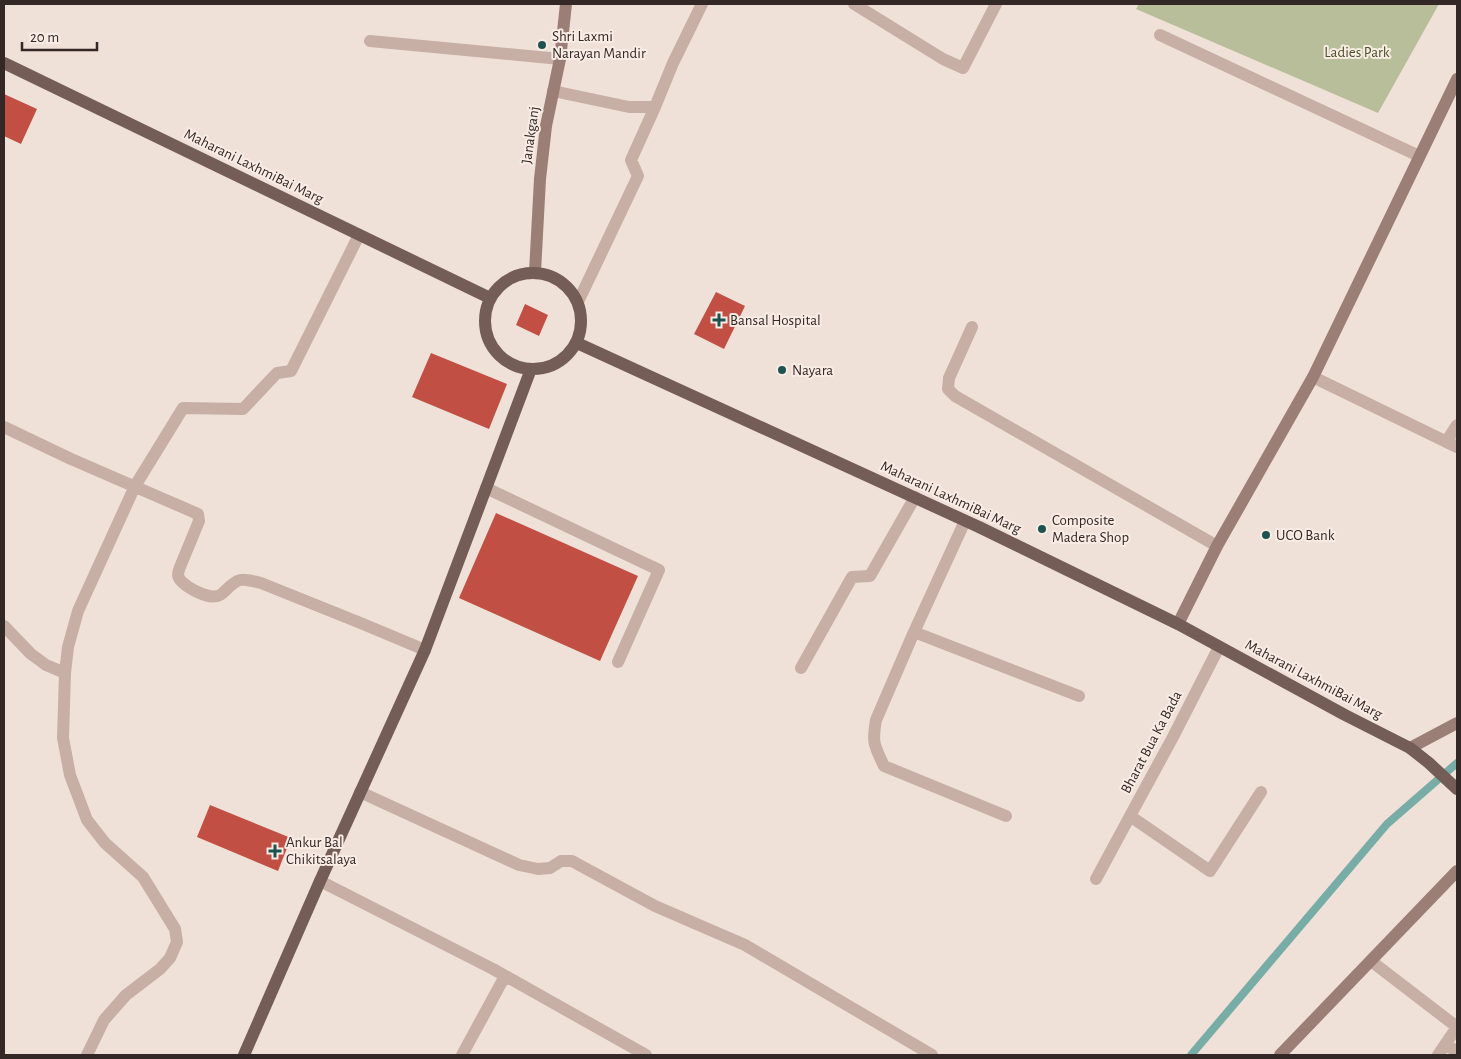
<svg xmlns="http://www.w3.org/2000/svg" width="1461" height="1059" viewBox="0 0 1461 1059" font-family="'Alegreya Sans',sans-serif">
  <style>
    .green { fill: #b8be99 }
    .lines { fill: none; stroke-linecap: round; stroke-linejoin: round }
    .stream { stroke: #78aca6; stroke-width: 8 }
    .building { fill: #c24f44 }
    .lane { stroke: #c7afa5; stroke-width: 12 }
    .street { stroke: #c7afa5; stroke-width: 12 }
    .secondary { stroke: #9b7e76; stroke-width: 12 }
    .primary { stroke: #755d57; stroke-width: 12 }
    .poi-dot { fill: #1d534e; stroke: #f8ece4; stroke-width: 2 }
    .labels { text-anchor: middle; stroke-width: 4; stroke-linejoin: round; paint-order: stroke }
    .poi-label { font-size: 15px; fill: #332826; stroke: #f8ece4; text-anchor: start }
    .park-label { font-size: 15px; fill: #49512b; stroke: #f8ece4 }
    .street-label { font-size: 15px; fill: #332826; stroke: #f8ece4 }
  </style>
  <rect width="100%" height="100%" fill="#f0e1d8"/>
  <path class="green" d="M1139,4H1439L1378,113L1136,9Z"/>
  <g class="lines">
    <path class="stream" d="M1191,1055L1387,824L1457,763"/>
  </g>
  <path class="building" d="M4,94L37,109L21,144L4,136Z
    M716,292L745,306L724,349L694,334Z
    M525,304L548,315L539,336L516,325Z
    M431,353L507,384L489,429L412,397Z
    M496,513L638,576L600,661L459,598Z
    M210,805L291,838L278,871L197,837Z"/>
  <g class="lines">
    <path class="lane" d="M1160,35L1419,156
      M370,41L560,59
      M1313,377L1457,447
      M1446,442L1457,425"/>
    <path class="street" d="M854,4L943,59L963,68L996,4
      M553,91L629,107H655L673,63L702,4
      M578,302L638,176L631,160L655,107
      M972,327L949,378L948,389L955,396L1217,546
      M4,427L71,459L198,514L199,521L180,567C179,570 178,572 178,575C179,585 207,599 217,596C220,596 224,592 226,590C240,576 243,579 261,583L363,624L425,650
      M486,488L659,570L618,662
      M965,521L914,632L876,720C872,743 874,745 884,766L1006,816
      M4,626L31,654L46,665L65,673
      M914,632L1079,696
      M1219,647L1173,737L1130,816L1210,871L1261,792
      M801,668L852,577L870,576L915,497
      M360,792L519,865L538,869L550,868L561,861H572L583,867L655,906L745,945L932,1055
      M1096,879L1130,816
      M320,881L493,969L646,1055
      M1371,961L1457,1027
      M1446,1043L1457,1053
      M87,1055L104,1020L126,995L160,969L170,958L177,942L175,929L143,877L105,843L87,820L70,775L63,738L65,673L68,647L78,611L135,486L183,408L243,409L277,373L291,371L359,235
      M462,1055L505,976
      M1438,1055L1457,1027"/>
    <path class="secondary" d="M535,272L540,179L546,126L560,59L566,4
      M1178,624L1217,546L1313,377L1457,79
      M1410,748L1457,723
      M1280,1055L1457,871"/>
    <path class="primary" d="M4,63L490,298
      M485 321a48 48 0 1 1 96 0a48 48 0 1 1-96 0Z
      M577,343L979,527L1178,624L1345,715L1410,748L1429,763L1457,789
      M244,1055L320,881L425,650L531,369"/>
  </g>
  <g class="poi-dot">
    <circle cx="542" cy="45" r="5"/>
    <path d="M716.5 312.5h5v5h5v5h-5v5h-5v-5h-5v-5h5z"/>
    <circle cx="782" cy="370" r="5"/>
    <circle cx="1042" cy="529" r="5"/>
    <circle cx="1266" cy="535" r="5"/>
    <path d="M272.5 843.5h5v5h5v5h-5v5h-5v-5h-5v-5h5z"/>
  </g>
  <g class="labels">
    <g class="poi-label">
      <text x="552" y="41">Shri Laxmi<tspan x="552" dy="17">Narayan Mandir</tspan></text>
      <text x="730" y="325">Bansal Hospital</text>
      <text x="792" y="375">Nayara</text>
      <text x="1052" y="525">Composite<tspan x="1052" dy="17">Madera Shop</tspan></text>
      <text x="1276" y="540">UCO Bank</text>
      <text x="286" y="847">Ankur Bal<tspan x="286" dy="17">Chikitsalaya</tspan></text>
    </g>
    <g class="park-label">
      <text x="1357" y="57">Ladies Park</text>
    </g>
    <g class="street-label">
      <text transform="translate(530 135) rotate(-82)" y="5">Janakganj</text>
      <text transform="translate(254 166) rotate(26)" y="5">Maharani LaxhmiBai Marg</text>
      <text transform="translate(951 497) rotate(25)" y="5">Maharani LaxhmiBai Marg</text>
      <text transform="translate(1314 679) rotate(28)" y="5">Maharani LaxhmiBai Marg</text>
      <text transform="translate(1151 742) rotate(-62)" y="5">Bharat Bua Ka Bada</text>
    </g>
  </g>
  <rect width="1461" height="1059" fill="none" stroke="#332826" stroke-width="10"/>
  <path d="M22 42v8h75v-8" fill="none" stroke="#332826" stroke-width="2.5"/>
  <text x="30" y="42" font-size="15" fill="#332826" stroke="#f8ece4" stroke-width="4" paint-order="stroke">20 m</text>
</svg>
